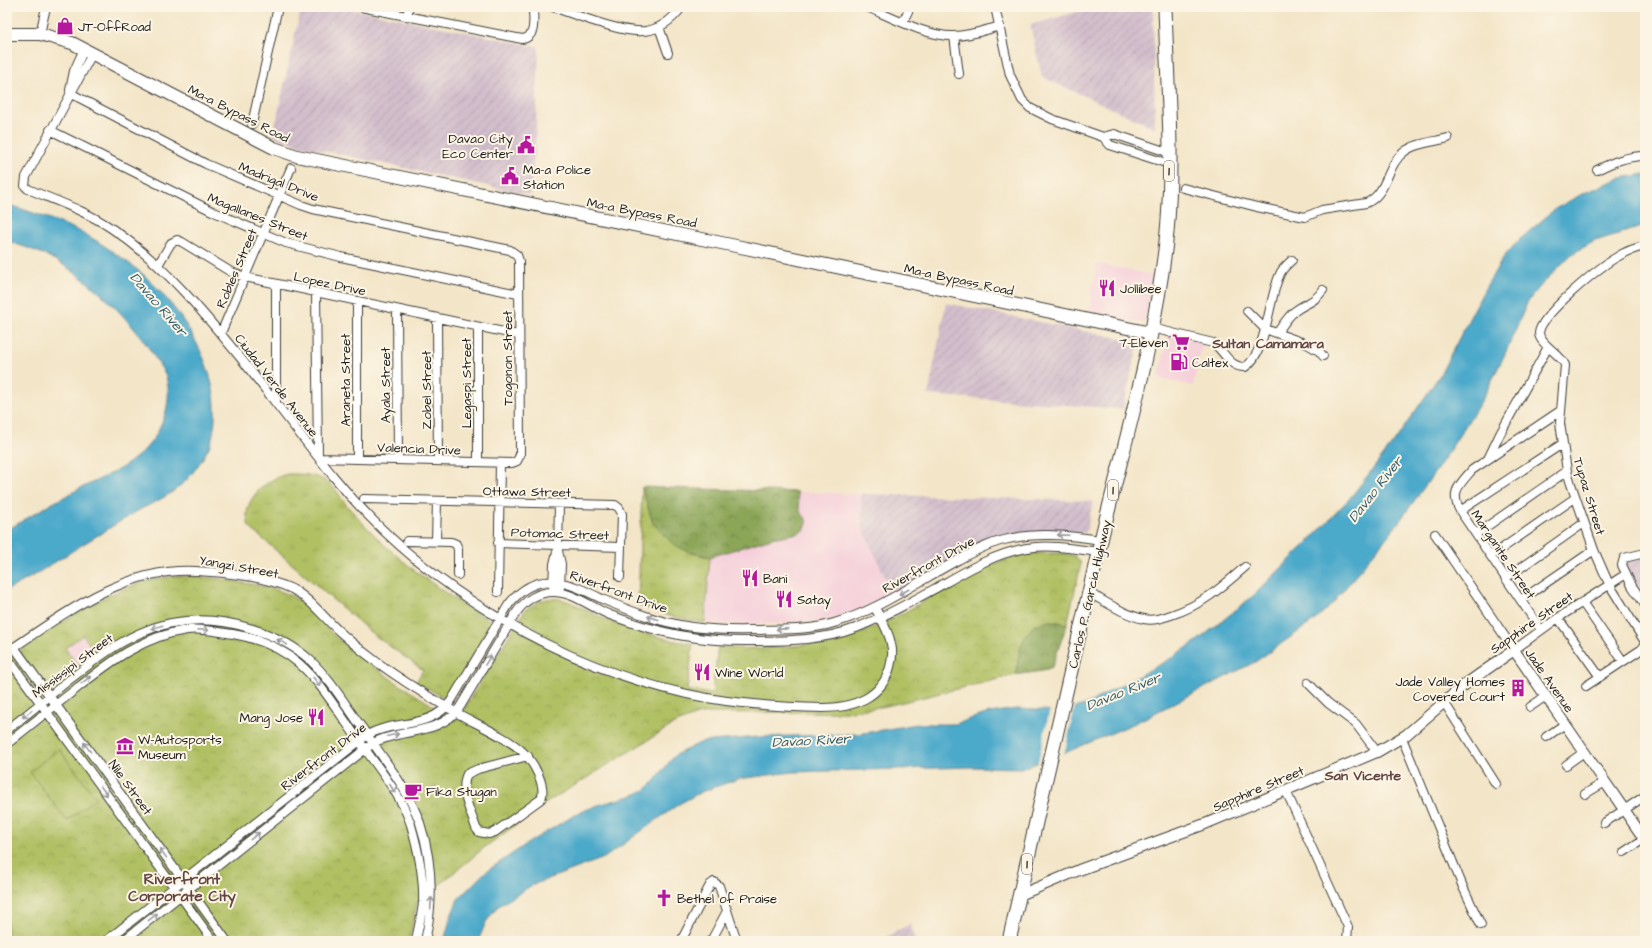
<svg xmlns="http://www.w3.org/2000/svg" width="1652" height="948" viewBox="0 0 1652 948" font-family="'Architects Daughter',sans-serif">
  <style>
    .built { fill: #f5cfda }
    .industrial { fill: url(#industrial-furrows) }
    .grass { fill: url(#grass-tufts); stroke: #666e40 }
    .forest { fill: url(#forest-crowns); stroke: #54613a }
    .park { fill: url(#park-crowns); stroke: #666e40; fill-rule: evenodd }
    .pitch { fill: #b0c063; stroke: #666e40 }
    .water { fill: #4ba9ca; stroke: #346273 }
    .pier { fill: #f3e5c8 }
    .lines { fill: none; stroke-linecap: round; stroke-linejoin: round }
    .minor-casing { stroke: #3c3a36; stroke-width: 10 }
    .tertiary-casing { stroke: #3c3a36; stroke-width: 12 }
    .primary-casing { stroke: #3c3a36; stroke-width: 14 }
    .trunk-casing { stroke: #3c3a36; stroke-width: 15 }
    .minor { stroke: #fff; stroke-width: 8 }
    .tertiary { stroke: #fff; stroke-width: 10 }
    .primary { stroke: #fff; stroke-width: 12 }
    .trunk { stroke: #fff; stroke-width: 13 }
    .oneway { stroke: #999 }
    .labels { text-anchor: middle; stroke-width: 4; stroke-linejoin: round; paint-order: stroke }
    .shield { fill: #fcf5e5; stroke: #5f5d58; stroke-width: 1 }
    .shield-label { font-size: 12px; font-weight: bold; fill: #1c1c1c }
    .poi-label { font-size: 13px; fill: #1c1c1c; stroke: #fcf5e5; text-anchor: start }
    .street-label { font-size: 13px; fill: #1c1c1c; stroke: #fcf5e5 }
    .water-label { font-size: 14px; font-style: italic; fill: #315b6a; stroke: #fcf5e5 }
    .neighbourhood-label { font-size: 14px; font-weight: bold; fill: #614443; stroke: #fcf5e5 }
    .quarter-label { font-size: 15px; font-weight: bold; fill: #614443; stroke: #fcf5e5 }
  </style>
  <defs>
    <pattern id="industrial-furrows" width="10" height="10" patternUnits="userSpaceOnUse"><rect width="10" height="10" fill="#d1bdcb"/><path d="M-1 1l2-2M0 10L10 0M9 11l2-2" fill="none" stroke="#b3a2ae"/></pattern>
    <pattern id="grass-tufts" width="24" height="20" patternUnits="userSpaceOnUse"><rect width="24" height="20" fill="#b0c063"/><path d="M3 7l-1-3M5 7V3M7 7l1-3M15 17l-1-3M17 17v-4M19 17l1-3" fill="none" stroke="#97a455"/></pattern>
    <pattern id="forest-crowns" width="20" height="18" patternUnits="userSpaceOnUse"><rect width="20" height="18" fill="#8ca659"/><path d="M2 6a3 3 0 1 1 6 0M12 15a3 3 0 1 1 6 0" fill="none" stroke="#728649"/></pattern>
    <pattern id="park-crowns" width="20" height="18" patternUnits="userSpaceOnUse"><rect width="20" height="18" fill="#b0c063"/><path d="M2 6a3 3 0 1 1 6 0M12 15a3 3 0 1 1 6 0" fill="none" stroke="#97a455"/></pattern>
  </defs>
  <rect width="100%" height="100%" fill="#fcf5e5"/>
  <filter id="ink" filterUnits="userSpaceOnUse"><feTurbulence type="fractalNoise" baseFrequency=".025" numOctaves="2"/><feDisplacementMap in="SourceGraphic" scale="8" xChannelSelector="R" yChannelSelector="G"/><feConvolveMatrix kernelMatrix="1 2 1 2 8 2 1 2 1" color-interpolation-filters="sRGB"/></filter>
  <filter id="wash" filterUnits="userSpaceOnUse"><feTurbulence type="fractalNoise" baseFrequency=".012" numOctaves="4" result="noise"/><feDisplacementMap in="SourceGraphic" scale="16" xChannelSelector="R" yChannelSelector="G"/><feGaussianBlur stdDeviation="0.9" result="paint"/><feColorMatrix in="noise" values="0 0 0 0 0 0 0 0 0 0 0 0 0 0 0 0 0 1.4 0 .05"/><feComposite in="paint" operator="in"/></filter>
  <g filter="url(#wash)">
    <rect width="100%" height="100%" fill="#f3e5c8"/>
    <path class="built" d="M1097,264L1153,275L1144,323L1088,312Z
      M1169,335L1203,342L1193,386L1158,378Z
      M797,492L861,494L863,529L893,594L859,610L822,621L745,625L705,623L710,557L772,538L799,533L807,524L806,519L802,515L798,505Z
      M83,635L96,653L78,667L65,648Z"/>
    <path class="industrial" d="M301,7H342L539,47L535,150L529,195L302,146L273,136Z
      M1095,7H1153L1155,128L1042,77L1030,25Z
      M946,303L1139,342L1123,409L928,395Z
      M861,494L1093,501L1086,533L1065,531H1043L1002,536L972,547L893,594L863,529Z
      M1645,555V602L1625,567L1626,560Z
      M910,924L915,941H879Z"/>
    <path class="grass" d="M288,474C303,474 319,474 331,485C338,491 342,500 348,507C361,521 374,535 388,548C420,577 456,601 493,622L447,699L416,682L423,670L374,635L249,527C248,523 247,518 247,514C248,494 271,477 288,474Z
      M642,487L653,523L692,553L710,557L705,623L670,616L638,605Z"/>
    <path class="forest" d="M642,487L797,492L800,511L806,519L807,524L805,529L799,533L772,538L710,557L692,553L674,545L653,523Z
      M1050,621L1067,624L1052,667L1042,671L1016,675C1018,658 1019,631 1037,623C1041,622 1046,621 1050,621Z"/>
    <path class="park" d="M1058,553C1068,554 1077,554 1081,564L1067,624C1061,623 1054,620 1049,621C1021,624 1019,652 1016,675L886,706L846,712L709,713L697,715L674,724L546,803L485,847L417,903L409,941H7V659C56,627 117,579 177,576C197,576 218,578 237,582C258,585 280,588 298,600C313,610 323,626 337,638C374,670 415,695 457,720L525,610C535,603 546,596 559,599C576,602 591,614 607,620C635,631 663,639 693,644L687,690L712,694L718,647C767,651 829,646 875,627C926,605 971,564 1028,554C1037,552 1048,554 1058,553ZM83,635L96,653L78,666L65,648Z"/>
    <path class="pitch" d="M59,749L96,798L67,821L30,772Z"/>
    <path class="water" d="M1645,174V226L1595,241L1572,254L1544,282L1528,301L1504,356L1482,400L1438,468L1396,526L1333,603L1315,620L1255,662L1133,724L1060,755L1023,768L972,767L793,772L738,779L701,792L679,804L604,858L532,885L497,907L486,922L478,941H444L451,916L458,899L484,873L531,841L578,813L598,805L634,795L645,790L652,784L675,755L702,742L757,737L858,734L917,724H955L989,713L1016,709L1061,711L1085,705L1168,660L1197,641L1253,596L1307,543L1350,498L1394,442L1440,375L1484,290L1503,258L1518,241L1555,209L1582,194L1620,178Z
      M7,204C30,212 53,219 75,229C98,240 139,268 156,287C194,327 227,386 211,442C208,451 200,463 194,471C180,490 162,499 141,509C129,516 117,523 105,531C72,550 41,573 7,590V530C29,517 50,504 73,492C98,479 128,469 147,447C163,429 173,400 166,377C164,371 160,366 157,361C135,323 89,277 49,257C36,250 21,246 7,241Z"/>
    <path class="pier" d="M1075,706L1064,756L1037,766L1050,709H1061Z"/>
  </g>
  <g filter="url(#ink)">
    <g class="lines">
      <g class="minor-casing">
        <path id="minor" d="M361,7L522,39C537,38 533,18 533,7
          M553,7C570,13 586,19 603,24C636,34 658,38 682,7
          M867,7C891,17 928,37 954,36C970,36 985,30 1000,26
          M995,7L1010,75L1022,100L1030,108L1052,119L1103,137L1110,145L1169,164
          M407,16L409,7
          M903,22L910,7
          M659,27L668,53
          M40,34L46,7
          M954,36L959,74
          M92,54L26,177L25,186L28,189C56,201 86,211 111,228C163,263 203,312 243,361C273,399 303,439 334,477C421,584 553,664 687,694C732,704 778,707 823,708C852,708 882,698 890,667C892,660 893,651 891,644C889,631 881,619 875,608
          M70,90L74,71L84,49
          M70,93L206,164L301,205L313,209L510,250L517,255L519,261L520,455L517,461L512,463L319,458
          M252,124L278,7
          M50,130L214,212L286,243L341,257L518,294
          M1103,137L1114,134L1170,153
          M1597,170C1613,162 1627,156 1645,156
          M1183,188L1257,207L1305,217L1322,210L1366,203C1388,194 1386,165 1404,152C1415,143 1434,142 1448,138
          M1645,246C1635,248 1625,252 1617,257C1601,266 1540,315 1539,333C1539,344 1561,354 1565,365L1560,423L1567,471L1571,484L1594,550L1609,584L1645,642
          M158,265L171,243L177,240L182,242L231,272L245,277L518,335
          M316,292L318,456
          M357,301V459
          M397,310L398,460
          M1247,311L1265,329L1307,344L1319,351L1323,356
          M437,318L438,461
          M478,327V462
          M1152,328L1213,343C1225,351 1228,367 1245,367C1267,355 1269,293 1281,272C1284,267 1288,264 1292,260
          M221,333L291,168
          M1277,333C1283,325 1288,316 1295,311C1307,302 1314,303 1323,290
          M276,403V284
          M1488,459L1500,434L1548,347
          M364,499L615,505L619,508L622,514L620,577
          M559,504L558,551L561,564L560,587
          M1460,511L1562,444
          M1435,534L1514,650L1558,618L1626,574
          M1476,534L1567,471
          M407,541L451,542L456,544L458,549V575
          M436,541L437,501
          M498,543L621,547
          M1645,553L1624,558L1622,565L1632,586L1645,605
          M1491,556L1575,498
          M1506,578L1584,523
          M553,586L554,564L557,552
          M498,592L500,463
          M1089,593C1106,602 1125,615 1144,619C1154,621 1162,618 1171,615C1202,605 1221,588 1245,567
          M1521,600L1594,550
          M1582,602L1623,661
          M1558,618L1600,677
          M1541,630L1460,511C1450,492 1459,485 1472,470L1560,411
          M14,647L227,941
          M7,652C64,614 125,566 197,571C225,572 266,577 292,589C311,599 324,618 340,632C375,664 416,690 457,713C476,724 509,738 524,753C533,762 547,786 541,799L495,832L489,834L479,832L476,828C471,812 459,791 467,774L478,769L528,756
          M7,657L213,941
          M1308,683L1328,703L1356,724L1377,752
          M1586,686L1642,649L1645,645
          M1444,702L1496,784
          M1530,707L1546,696
          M7,730C26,715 45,700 64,684C101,655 137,625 186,621C227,617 280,633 310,660C331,680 346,706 363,729C383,758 408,789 420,823C433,863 434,901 425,941
          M1546,737L1565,724
          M1402,738L1463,887L1481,925
          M7,744C30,725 53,707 76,689C110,662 143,636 187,630C202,628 218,632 233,634C304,646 321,689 360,742C378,768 401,794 411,825C418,849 424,878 423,902C422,915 418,928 416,941
          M1566,765L1584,752
          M1286,791L1348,927L1347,941
          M1585,794L1605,782
          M1604,823L1645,796
          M1624,852L1644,839
          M106,941L367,735C396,719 430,730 451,701L509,604C538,568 568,582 602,599C616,605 631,611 646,616C681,628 716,631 752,630C779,629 808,631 834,623C879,610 917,582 958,560C973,552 987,544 1004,540C1036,532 1069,535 1101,540
          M123,941L373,743C401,728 440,736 460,707L516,613C525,600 539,591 555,592C575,593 592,608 610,615C660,634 702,642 755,641C789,641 824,640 856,628C887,616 916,599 945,583C971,568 997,553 1027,548C1051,544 1076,549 1099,552
          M681,941L710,885L714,882L719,886L737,941
          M711,941L727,911"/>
      </g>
      <g class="tertiary-casing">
        <path id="tertiary" d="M1020,895L1079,870L1205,824L1377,752L1406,735L1463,686L1514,650L1645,840"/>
      </g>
      <g class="primary-casing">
        <path id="primary" d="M7,34H40L72,43L274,148L297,156L736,246L1151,333"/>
      </g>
      <g class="trunk-casing">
        <path id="trunk" d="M1009,941C1040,806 1070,670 1102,536C1126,436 1157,334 1167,232C1174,157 1167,81 1165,7"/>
      </g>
      <use href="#minor" class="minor"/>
      <use href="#tertiary" class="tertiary"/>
      <use href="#primary" class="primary"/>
      <use href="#trunk" class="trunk"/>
    </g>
    <defs><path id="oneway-shaft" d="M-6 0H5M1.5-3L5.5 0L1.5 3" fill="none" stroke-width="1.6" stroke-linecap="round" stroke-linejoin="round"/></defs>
    <g class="oneway">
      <use href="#oneway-shaft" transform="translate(1063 535) rotate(-178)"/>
      <use href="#oneway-shaft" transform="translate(904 592) rotate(150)"/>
      <use href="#oneway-shaft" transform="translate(653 618) rotate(-165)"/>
      <use href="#oneway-shaft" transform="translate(157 627) rotate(163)"/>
      <use href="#oneway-shaft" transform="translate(782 629) rotate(179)"/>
      <use href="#oneway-shaft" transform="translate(203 630) rotate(3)"/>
      <use href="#oneway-shaft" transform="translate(282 642) rotate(-152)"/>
      <use href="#oneway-shaft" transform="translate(488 660) rotate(-59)"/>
      <use href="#oneway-shaft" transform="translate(86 680) rotate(-38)"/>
      <use href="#oneway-shaft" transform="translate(317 682) rotate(49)"/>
      <use href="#oneway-shaft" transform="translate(27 714) rotate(142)"/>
      <use href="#oneway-shaft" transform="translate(393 735) rotate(-12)"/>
      <use href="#oneway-shaft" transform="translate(87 747) rotate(-126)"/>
      <use href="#oneway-shaft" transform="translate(392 788) rotate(58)"/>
      <use href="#oneway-shaft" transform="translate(104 791) rotate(54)"/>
      <use href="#oneway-shaft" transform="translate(255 836) rotate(-38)"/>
      <use href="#oneway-shaft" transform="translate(163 853) rotate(-126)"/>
      <use href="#oneway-shaft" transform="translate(431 903) rotate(-86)"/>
      <use href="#oneway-shaft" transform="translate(153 917) rotate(-38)"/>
    </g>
  </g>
  <defs>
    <g id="shop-bare" transform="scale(1.38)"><path d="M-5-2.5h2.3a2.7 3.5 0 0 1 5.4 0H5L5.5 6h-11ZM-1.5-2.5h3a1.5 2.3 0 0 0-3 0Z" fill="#b5179e" stroke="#fcf5e5" stroke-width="2.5" paint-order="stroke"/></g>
    <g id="civic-bare" transform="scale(1.38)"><path d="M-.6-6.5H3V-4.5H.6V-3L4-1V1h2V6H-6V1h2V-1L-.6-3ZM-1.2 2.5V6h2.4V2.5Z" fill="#b5179e" stroke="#fcf5e5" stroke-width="2.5" paint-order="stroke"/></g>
    <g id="restaurant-bare" transform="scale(1.38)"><path d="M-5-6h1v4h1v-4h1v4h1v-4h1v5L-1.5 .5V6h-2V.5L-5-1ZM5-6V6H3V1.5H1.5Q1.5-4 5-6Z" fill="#b5179e" stroke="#fcf5e5" stroke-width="2.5" paint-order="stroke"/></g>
    <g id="supermarket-bare" transform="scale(1.38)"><path d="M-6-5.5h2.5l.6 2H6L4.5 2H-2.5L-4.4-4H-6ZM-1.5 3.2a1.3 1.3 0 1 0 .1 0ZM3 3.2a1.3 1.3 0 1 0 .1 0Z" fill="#b5179e" stroke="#fcf5e5" stroke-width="2.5" paint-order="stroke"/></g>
    <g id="fuel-bare" transform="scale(1.38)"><path d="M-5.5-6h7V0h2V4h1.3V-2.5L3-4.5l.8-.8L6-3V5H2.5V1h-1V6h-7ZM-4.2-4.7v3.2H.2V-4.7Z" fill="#b5179e" stroke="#fcf5e5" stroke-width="2.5" paint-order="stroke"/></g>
    <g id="building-bare" transform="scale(1.38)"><path d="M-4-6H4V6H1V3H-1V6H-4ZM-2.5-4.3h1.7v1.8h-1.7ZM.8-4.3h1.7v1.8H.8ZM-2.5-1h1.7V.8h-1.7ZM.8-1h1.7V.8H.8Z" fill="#b5179e" stroke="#fcf5e5" stroke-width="2.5" paint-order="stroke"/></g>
    <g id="museum-bare" transform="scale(1.38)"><path d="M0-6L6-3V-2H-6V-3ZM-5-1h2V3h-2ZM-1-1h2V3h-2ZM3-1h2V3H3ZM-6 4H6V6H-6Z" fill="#b5179e" stroke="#fcf5e5" stroke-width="2.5" paint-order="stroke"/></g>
    <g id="cafe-bare" transform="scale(1.38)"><path d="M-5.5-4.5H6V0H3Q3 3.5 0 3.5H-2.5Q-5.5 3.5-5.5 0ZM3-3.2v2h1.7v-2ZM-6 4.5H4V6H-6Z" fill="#b5179e" stroke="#fcf5e5" stroke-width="2.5" paint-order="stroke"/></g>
    <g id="church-bare" transform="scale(1.38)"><path d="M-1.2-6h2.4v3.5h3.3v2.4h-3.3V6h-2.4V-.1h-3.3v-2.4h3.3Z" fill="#b5179e" stroke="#fcf5e5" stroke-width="2.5" paint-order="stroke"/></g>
  </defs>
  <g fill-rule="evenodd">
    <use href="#shop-bare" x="65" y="26"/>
    <use href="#civic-bare" x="526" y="145"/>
    <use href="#civic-bare" x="510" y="176"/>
    <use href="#restaurant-bare" x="1107" y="288"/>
    <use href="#supermarket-bare" x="1181" y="342"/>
    <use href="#fuel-bare" x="1179" y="362"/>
    <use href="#restaurant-bare" x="750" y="578"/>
    <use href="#restaurant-bare" x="784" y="599"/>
    <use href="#restaurant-bare" x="702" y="672"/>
    <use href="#building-bare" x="1518" y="688"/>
    <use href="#restaurant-bare" x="316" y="717"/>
    <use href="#museum-bare" x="125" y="746"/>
    <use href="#cafe-bare" x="413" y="791"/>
    <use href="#church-bare" x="664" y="898"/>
  </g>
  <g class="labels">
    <g class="shield">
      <rect x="1164" y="161" width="10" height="20" rx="3"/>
      <rect x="1108" y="480" width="10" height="20" rx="3"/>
      <rect x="1022" y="854" width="10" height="20" rx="3"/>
    </g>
    <g class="shield-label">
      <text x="1169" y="175">1</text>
      <text x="1113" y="494">1</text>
      <text x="1027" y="868">1</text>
    </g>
    <g class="poi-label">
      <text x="78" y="31">JT-OffRoad</text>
      <text x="513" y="143" text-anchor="end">Davao City<tspan x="513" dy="15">Eco Center</tspan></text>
      <text x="523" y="174">Ma-a Police<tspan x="523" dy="15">Station</tspan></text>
      <text x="1120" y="293">Jollibee</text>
      <text x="1168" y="347" text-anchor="end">7-Eleven</text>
      <text x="1192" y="367">Caltex</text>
      <text x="763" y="583">Bani</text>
      <text x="797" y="604">Satay</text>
      <text x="715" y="677">Wine World</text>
      <text x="1505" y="686" text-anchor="end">Jade Valley Homes<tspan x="1505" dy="15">Covered Court</tspan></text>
      <text x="303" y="722" text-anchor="end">Mang Jose</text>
      <text x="138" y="744">W-Autosports<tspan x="138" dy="15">Museum</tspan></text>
      <text x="426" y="796">Fika Stugan</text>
      <text x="677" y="903">Bethel of Praise</text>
    </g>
    <g class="street-label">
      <text transform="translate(239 113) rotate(27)" y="5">Ma-a Bypass Road</text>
      <text transform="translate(279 181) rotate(22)" y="5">Madrigal Drive</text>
      <text transform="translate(642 212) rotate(11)" y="5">Ma-a Bypass Road</text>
      <text transform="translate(258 216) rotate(22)" y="5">Magallanes Street</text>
      <text transform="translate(236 268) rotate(-67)" y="5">Robles Street</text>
      <text transform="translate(959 279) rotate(12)" y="5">Ma-a Bypass Road</text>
      <text transform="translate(330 283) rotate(12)" y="5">Lopez Drive</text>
      <text transform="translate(507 358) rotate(-90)" y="5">Togonon Street</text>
      <text transform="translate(345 380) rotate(-90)" y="5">Araneta Street</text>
      <text transform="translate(466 383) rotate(-90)" y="5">Legaspi Street</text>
      <text transform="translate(277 385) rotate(52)" y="5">Ciudad Verde Avenue</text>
      <text transform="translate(385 385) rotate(-90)" y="5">Ayala Street</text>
      <text transform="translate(426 390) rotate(-90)" y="5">Zobel Street</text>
      <text transform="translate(419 448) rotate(2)" y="5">Valencia Drive</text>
      <text transform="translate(527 491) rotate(1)" y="5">Ottawa Street</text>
      <text transform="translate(1590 496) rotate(73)" y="5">Tupaz Street</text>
      <text transform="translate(560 533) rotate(2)" y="5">Potomac Street</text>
      <text transform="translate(1504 554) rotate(56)" y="5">Marganite Street</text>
      <text transform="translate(928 564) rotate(-29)" y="5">Riverfront Drive</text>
      <text transform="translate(239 566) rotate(10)" y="5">Yangzi Street</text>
      <text transform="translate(619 591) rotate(20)" y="5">Riverfront Drive</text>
      <text transform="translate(1089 594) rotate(-77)" y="5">Carlos P. Garcia Highway</text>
      <text transform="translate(1531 622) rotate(-35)" y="5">Sapphire Street</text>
      <text transform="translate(72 665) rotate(-37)" y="5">Mississipi Street</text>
      <text transform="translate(1550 680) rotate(55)" y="5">Jade Avenue</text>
      <text transform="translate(323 756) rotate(-37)" y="5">Riverfront Drive</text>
      <text transform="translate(131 787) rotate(54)" y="5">Nile Street</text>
      <text transform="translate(1258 788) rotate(-23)" y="5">Sapphire Street</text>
    </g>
    <g class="water-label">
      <text transform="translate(159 304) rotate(49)" y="5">Davao River</text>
      <text transform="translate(1375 489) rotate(-52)" y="5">Davao River</text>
      <text transform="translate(1123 691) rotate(-22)" y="5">Davao River</text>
      <text transform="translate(811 740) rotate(-3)" y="5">Davao River</text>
    </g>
    <g class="neighbourhood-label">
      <text x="1268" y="348">Sultan Camamara</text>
      <text x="1363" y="780">San Vicente</text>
    </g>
    <g class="quarter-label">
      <text x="182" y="884">Riverfront<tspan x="182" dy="17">Corporate City</tspan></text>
    </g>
  </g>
  <rect width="1652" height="948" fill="none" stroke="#fcf5e5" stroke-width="24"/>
</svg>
